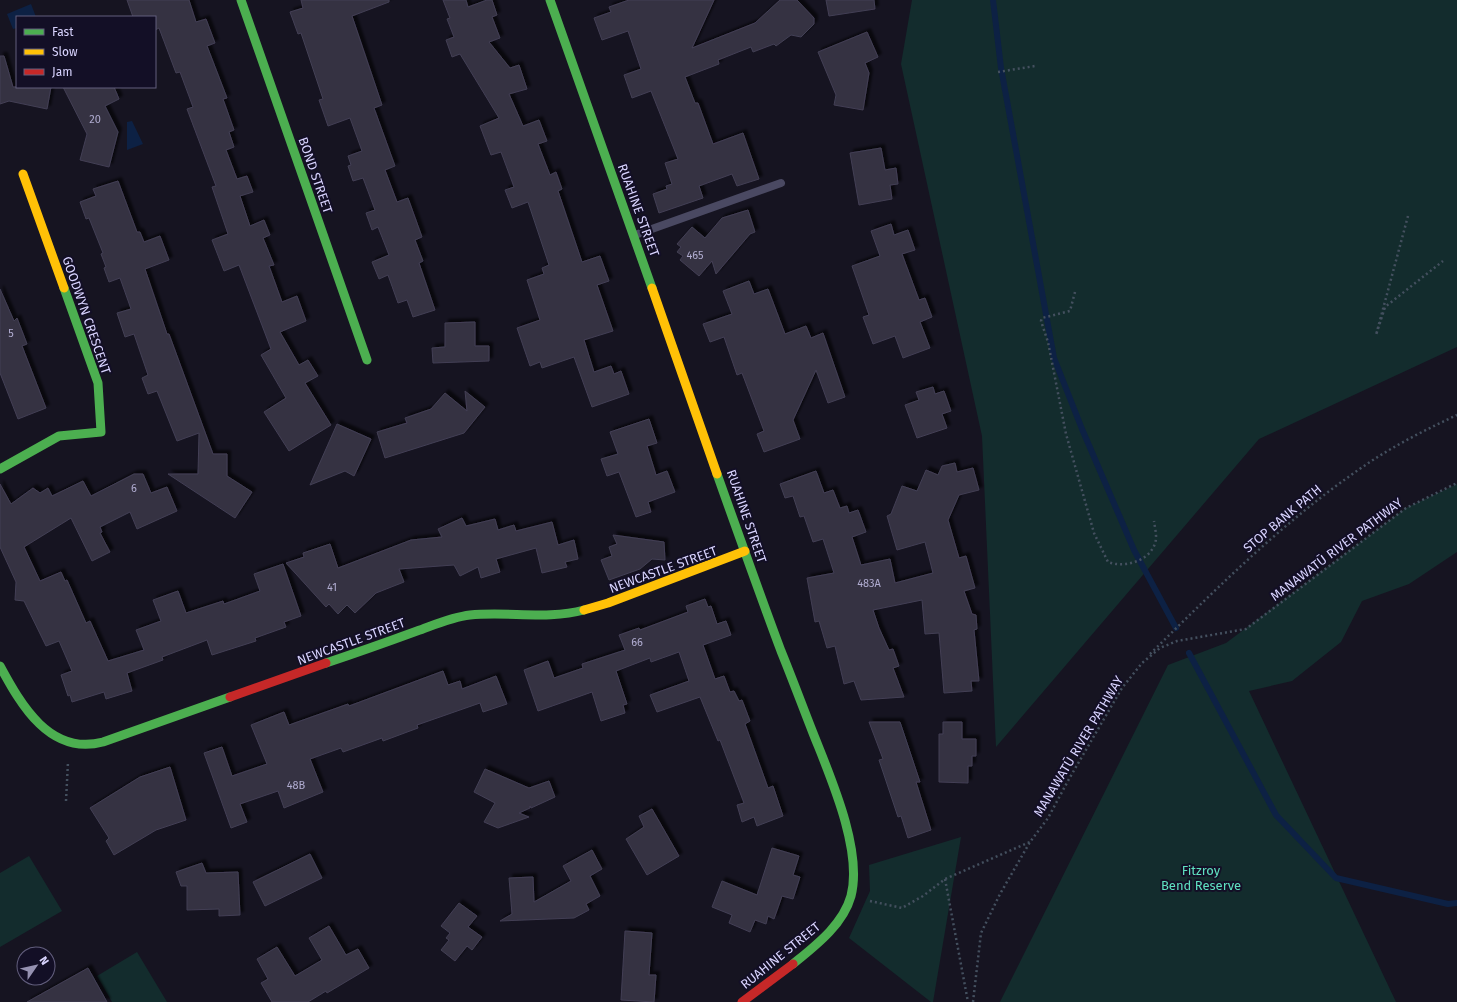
<svg xmlns="http://www.w3.org/2000/svg" width="1457" height="1002" viewBox="0 0 1457 1002" font-family="'Fira Sans',sans-serif">
  <style>
    .green { fill: #132c2d }
    .water { fill: #0d2144 }
    .lines { fill: none; stroke-linecap: round; stroke-linejoin: round }
    .stream { stroke: #0d2144; stroke-width: 6 }
    .building { fill: #343243; stroke: #433f54; filter: url(#shadow) }
    .path { stroke: #44505f; stroke-width: 2.5; stroke-dasharray: 2 3; stroke-linecap: butt }
    .lane { stroke: #4a4962; stroke-width: 8 }
    .fast { stroke: #4caf50; stroke-width: 9 }
    .slow { stroke: #ffc107; stroke-width: 9 }
    .jam { stroke: #c62828; stroke-width: 9 }
    .labels { text-anchor: middle; stroke-width: 4; stroke-linejoin: round; paint-order: stroke }
    .number-label { font-size: 11px; fill: #b0acd0 }
    .street-label { font-size: 13px; fill: #d9d4ff; stroke: #130f26 }
    .park-label { font-size: 13px; fill: #5fe0c0; stroke: #130f26 }
  </style>
  <defs>
    <filter id="shadow"><feDropShadow dx="3.5" dy="-3.5" stdDeviation="1" flood-color="#0009"/></filter>
  </defs>
  <rect width="100%" height="100%" fill="#161421"/>
  <path class="green" d="M912,0H1457V347L1259,439L996,747L982,436L901,64Z
    M1457,484V552L1409,584L1362,601L1341,642L1292,681L1249,691L1396,1002H1000L1168,665L1226,643L1406,508Z
    M961,837L933,1002H931L849,938L870,891L869,865Z
    M29,856L62,911L0,947V873Z
    M137,952L167,1002H112L97,976Z"/>
  <path class="water" d="M31,4L36,17H17V28L13,29L7,14Z
    M132,121L143,144L127,150V122Z"/>
  <g class="lines">
    <path class="stream" d="M993,0L1001,68L1054,358L1082,429L1134,550L1176,628
      M1189,653L1276,815L1336,878L1448,904L1457,903"/>
  </g>
  <path class="building" d="M127,0H189L196,22L206,19L215,43L207,46L227,98L223,99L234,130L229,132L234,147L226,150L237,179L247,176L253,192L240,196L250,226L264,220L270,235L263,238L274,265L269,266L282,302L297,296L306,321L280,332L299,365L308,360L318,376L305,383L331,425L289,451L264,412L286,398L261,355L271,349L239,265L224,271L212,240L228,234L212,187L216,186L187,109L193,107L180,72L176,73L159,28L155,30V17H133Z
    M301,0H389V2L352,16L382,105L374,108L395,166L385,170L397,202L408,198L422,237L415,240L423,261L419,263L435,310L413,317L407,300L398,303L388,275L379,279L372,262L389,255L378,227L372,230L366,213L375,210L363,178L353,181L348,166L351,165L348,156L362,151L350,118L328,126L319,100L323,99L301,33L298,34L290,12L303,8Z
    M443,0H466L468,7L487,0H492L497,15L492,17L500,38L489,42L510,68L519,65L527,89L509,94L523,126L539,120L547,141L538,144L550,175L556,172L562,189L558,191L582,262L600,256L609,281L597,285L613,331L584,340L594,372L611,366L614,374L621,371L629,394L592,407L574,357L542,368L540,362L530,366L517,328L540,320L527,280L544,274L542,268L549,265L528,202L512,208L505,190L514,187L501,152L491,155L480,126L499,118L460,54L452,57L446,40L454,37L447,19L450,18Z
    M629,0H714L692,48L755,23L780,0H797L814,18V24L801,37L791,35L776,46L774,44L753,52L751,47L718,60L719,64L685,77L695,103H698L713,144L743,133L759,179L737,186L732,174L699,186L703,198L659,213L653,194L667,189L666,186L672,184L665,163L678,159L651,91L632,98L624,75L641,69L628,31L602,40L594,18L611,12L609,7Z
    M826,0H874L875,9L829,16Z
    M867,32L878,57L865,63L869,73L863,110L834,105L836,95L818,52Z
    M0,56H4L13,87H51L47,109L9,101L0,104Z
    M63,87H114L119,99L105,106L118,132L109,167L80,160L87,134Z
    M881,148L885,170L896,168L898,184L890,185L892,199L859,205L850,153Z
    M118,181L137,232H140L144,242L160,236L169,260L145,269L167,334H169L213,454H227V476L252,492L235,518L168,474H198L199,433L177,441L157,391L148,394L142,378L148,375L134,334L125,337L117,313L131,309L120,278L109,282L104,268L106,267L101,254L103,253L89,218L86,219L80,202L96,196L93,189Z
    M748,210L755,232L750,234L716,274L712,261L699,276L680,260L683,256L677,252L681,247L677,244L692,227L705,238L722,218Z
    M891,224L894,235L908,230L915,250L902,254L919,300L925,298L932,317L920,322L930,348L903,358L895,336L873,344L863,317L869,315L852,266L880,256L871,231Z
    M749,281L754,294L768,289L785,334L806,326L811,338L823,333L845,397L828,403L816,370L793,420L800,439L764,452L757,434L764,431L742,373L737,375L724,337L710,342L703,324L732,314L723,291Z
    M0,289L14,321L17,318L27,344L22,346L46,408L18,419L0,373Z
    M475,322V346H489V361L433,363L432,348L445,347V323Z
    M933,387L935,394L944,391L951,411L942,414L947,428L917,438L905,405L919,400L916,392Z
    M465,391L485,407L464,433L385,458L377,432L407,423L405,418L431,409L445,393L467,411Z
    M649,419L657,443L647,446L656,475L667,471L675,492L648,502L651,512L636,517L619,472L607,476L601,459L618,454L610,432Z
    M337,424L371,439L354,476L345,471L310,485Z
    M955,463L957,472L973,468L979,490L959,495L948,520L959,558L966,556L975,588L964,591L972,614L976,615L977,629L974,630L979,681H971L972,691L944,693L939,633L925,634L922,600L873,610L879,628L889,650L893,649L899,666L893,668L904,697L861,700L854,681L844,684L835,646L827,648L819,621L815,622L807,578L834,573L823,539L813,542L804,516L800,517L793,496L785,498L780,484L816,471L824,493L833,490L840,508L847,506L849,513L858,510L866,532L852,537L861,565L890,559L895,583L933,573L925,542L897,550L887,516L891,514L902,486L917,491L926,470L938,475L942,466Z
    M134,474H143L151,493L167,487L177,511L137,529L130,512L100,527L102,532L100,533L110,552L92,561L71,518L24,547L40,581L61,572L65,581L67,580L86,623L90,621L108,661L144,650L136,630L161,621L153,600L178,591L186,613L223,601L224,604L260,591L254,574L283,564L301,616L284,622L286,627L255,638L256,641L212,655L207,640L162,657L163,660L127,673L132,691L106,699L104,692L72,702L70,695L68,696L61,675L72,671L59,641L46,646L24,601L15,600L16,582L0,547V484L11,504L33,488L40,493L48,488L52,496L83,481L91,496Z
    M462,518L466,526L495,519L498,530L514,525L516,531L552,522L558,545L574,540L578,559L565,562L567,567L542,573L536,548L496,559L500,572L481,578L478,567L460,576L454,565L399,569L404,582L376,593L355,613L347,605L338,614L329,604L326,607L286,563L304,557L303,553L330,544L338,568L411,540L442,537L438,529Z
    M613,535L664,542L665,560L652,559L640,569L609,580L601,560L612,556L609,547L617,544Z
    M705,599L708,607L711,606L717,624L726,621L731,635L703,645L715,679L724,676L730,692L734,691L739,701L742,700L750,721L745,724L768,788L773,786L783,816L757,826L754,817L742,822L737,805L744,803L720,740L718,741L700,697L657,712L650,695L689,681L679,652L651,662L650,658L616,671L627,704L623,705L625,713L601,721L592,692L538,711L524,670L548,661L554,678L583,668L582,664L625,650L619,635L639,628L640,630L688,612L686,606Z
    M443,671L448,685L460,681L462,689L496,676L507,704L483,712L480,703L417,725L418,728L383,741L382,738L343,752L341,748L310,759L323,792L284,808L278,791L240,804L247,822L231,828L204,753L222,747L232,776L267,764L251,725L284,712L289,725L348,704L349,706Z
    M869,722H900L920,782H916L931,830L908,838L901,816L898,817L879,760L883,759Z
    M943,722H962V739H976V756H972V766H968V783L939,782V734H943Z
    M170,767L186,820L156,830L114,855L106,841L109,838L90,808L140,777Z
    M485,769L529,788L549,781L555,797L531,808L530,806V808L519,813L529,817L498,828L484,822L495,803L474,792Z
    M652,809L679,856L647,875L626,839L644,827L639,816Z
    M772,848L799,856L793,875L800,877L793,899L782,896L774,919L768,916L766,924L755,920L750,932L729,923L732,915L712,907L722,881L757,895Z
    M592,850L602,869L590,876L600,896L586,904L589,910L574,918L500,921L512,914L509,878L533,877L534,902L571,881L563,866Z
    M310,854L322,878L265,906L253,882Z
    M202,863L206,873L238,872L240,915L219,916V909L187,910V886H181L176,872Z
    M459,903L477,916L468,927L482,937L472,950L467,946L455,961L441,950L449,940L446,938L450,933L441,926Z
    M329,926L346,955L358,949L369,968L327,993L326,991L308,1002H272L261,983L268,979L257,959L277,947L295,976L322,960L309,938Z
    M625,931L652,933L649,975H656L654,1002L621,1000Z
    M88,968L107,1002H27Z"/>
  <g class="lines">
    <path class="path" d="M998,72L1035,66
      M1408,216L1376,335L1385,307L1443,261
      M1075,292L1070,311L1042,318L1041,321L1048,342L1066,434L1094,533L1108,562C1123,568 1147,562 1154,546C1158,538 1155,529 1154,521
      M1150,654C1218,587 1285,520 1364,466C1393,446 1425,430 1457,415
      M66,801L68,762
      M945,879L968,1002
      M870,901L902,908L923,896L945,879L1030,842
      M973,1002L981,933L1000,894L1030,842L1048,818L1069,779L1122,688L1142,663L1160,648L1177,641L1246,629L1406,508L1457,483"/>
    <path class="lane" d="M635,235L781,183"/>
    <path class="fast" d="M241,0L367,360
      M550,0L652,288
      M0,469L59,436L101,432L98,383L64,288
      M717,474C738,533 759,592 781,651C792,678 802,705 813,733C830,776 863,850 851,896C843,925 815,946 793,964
      M326,663C356,653 387,642 417,631C434,625 452,617 470,615C507,611 548,620 584,610
      M0,666C21,705 50,756 103,742L230,697"/>
    <path class="slow" d="M23,174L64,288
      M652,288L717,474
      M584,610L608,603L745,551"/>
    <path class="jam" d="M230,697L326,663
      M742,1002L793,964"/>
  </g>
  <g class="labels">
    <g class="number-label">
      <text x="95" y="123">20</text>
      <text x="695" y="259">465</text>
      <text x="11" y="337">5</text>
      <text x="134" y="492">6</text>
      <text x="869" y="587">483A</text>
      <text x="332" y="591">41</text>
      <text x="637" y="646">66</text>
      <text x="296" y="789">48B</text>
    </g>
    <g class="street-label">
      <text transform="translate(316 175) rotate(71)" y="5">BOND STREET</text>
      <text transform="translate(639 210) rotate(70)" y="5">RUAHINE STREET</text>
      <text transform="translate(87 315) rotate(71)" y="5">GOODWYN CRESCENT</text>
      <text transform="translate(747 516) rotate(71)" y="5">RUAHINE STREET</text>
      <text transform="translate(1282 518) rotate(-40)" y="5">STOP BANK PATH</text>
      <text transform="translate(1336 549) rotate(-37)" y="5">MANAWATŪ RIVER PATHWAY</text>
      <text transform="translate(663 569) rotate(-20)" y="5">NEWCASTLE STREET</text>
      <text transform="translate(351 641) rotate(-20)" y="5">NEWCASTLE STREET</text>
      <text transform="translate(1078 746) rotate(-59)" y="5">MANAWATŪ RIVER PATHWAY</text>
      <text transform="translate(780 955) rotate(-39)" y="5">RUAHINE STREET</text>
    </g>
    <g class="park-label">
      <text x="1201" y="875">Fitzroy<tspan x="1201" dy="15">Bend Reserve</tspan></text>
    </g>
  </g>
  <rect x="16" y="16" width="140" height="72" fill="#130f26" stroke="#625e7d"/>
  <rect x="24" y="29" width="20" height="6" fill="#4caf50" stroke="#625e7d"/>
  <text x="52" y="36" font-size="12" fill="#d9d4ff">Fast</text>
  <rect x="24" y="49" width="20" height="6" fill="#ffc107" stroke="#625e7d"/>
  <text x="52" y="56" font-size="12" fill="#d9d4ff">Slow</text>
  <rect x="24" y="69" width="20" height="6" fill="#c62828" stroke="#625e7d"/>
  <text x="52" y="76" font-size="12" fill="#d9d4ff">Jam</text>
  <g transform="translate(36 966) rotate(56)"><circle r="19" fill="#130f26" stroke="#625e7d"/>
  <path d="M0-3L7 15L0 10L-7 15Z" fill="#9591b1"/>
  <text y="-6" font-size="11" font-weight="bold" text-anchor="middle" fill="#d9d4ff">N</text>
  </g>
</svg>
